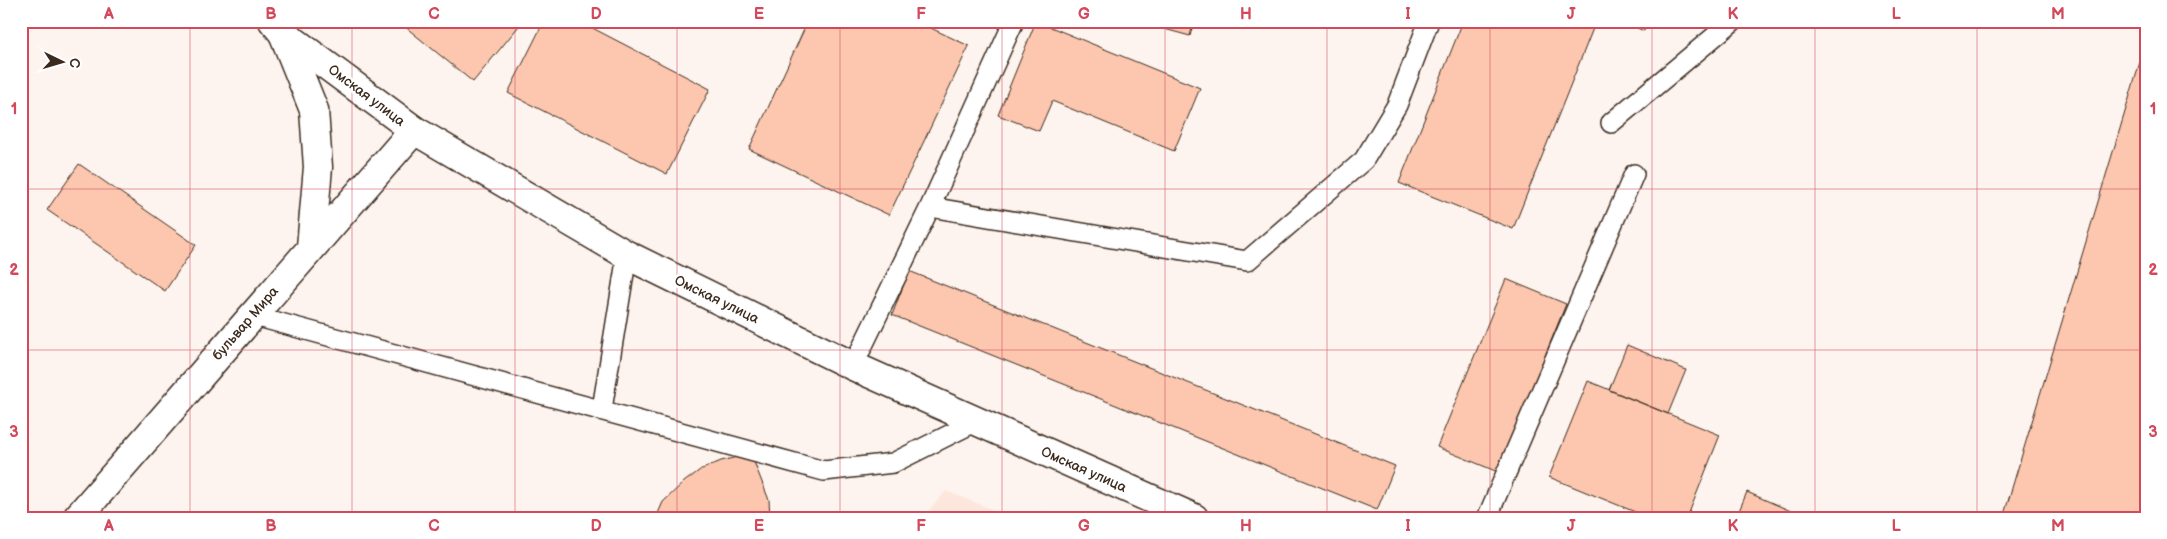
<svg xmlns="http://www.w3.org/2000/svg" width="2167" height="539" viewBox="0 0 2167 539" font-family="'Balsamiq Sans',sans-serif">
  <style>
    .built { fill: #fde6dc }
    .building { fill: #fcc7ae; stroke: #3b2a1e }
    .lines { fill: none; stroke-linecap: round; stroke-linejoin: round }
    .service-casing { stroke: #3b2a1e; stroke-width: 22 }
    .tertiary-casing { stroke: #3b2a1e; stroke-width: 31 }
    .primary-casing { stroke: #3b2a1e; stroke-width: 31 }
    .service { stroke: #fff; stroke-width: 19 }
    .tertiary { stroke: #fff; stroke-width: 28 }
    .primary { stroke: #fff; stroke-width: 28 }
    .grid { fill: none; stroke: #d1495b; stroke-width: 1; stroke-opacity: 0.55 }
    .labels { text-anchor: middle; stroke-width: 5; stroke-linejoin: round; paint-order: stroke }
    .street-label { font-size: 14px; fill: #3b2a1e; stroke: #fff }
    .neatline { fill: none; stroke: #d1495b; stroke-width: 2 }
    .grid-label { font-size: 16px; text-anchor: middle; font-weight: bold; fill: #d1495b }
  </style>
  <rect width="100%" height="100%" fill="#fef4ef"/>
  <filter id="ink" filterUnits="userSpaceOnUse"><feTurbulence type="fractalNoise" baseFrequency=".02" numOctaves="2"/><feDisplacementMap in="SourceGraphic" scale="10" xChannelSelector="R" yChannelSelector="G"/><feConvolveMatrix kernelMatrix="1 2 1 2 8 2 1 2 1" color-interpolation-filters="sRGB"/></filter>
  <g filter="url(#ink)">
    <path class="built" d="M946,491L1014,518H922Z"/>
    <path class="building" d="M398,21H523L473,82Z
      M544,21H579L710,89L667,174L508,93Z
      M808,21H916L969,46L889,215L749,149Z
      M1036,21L1200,88L1174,151L1052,101L1039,131L998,115Z
      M1135,21H1194L1190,36Z
      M1463,21H1596L1513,229L1399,183Z
      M1621,21H1648L1644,31Z
      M2146,42V518H2003Z
      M79,164L196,245L165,291L47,210Z
      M909,271L1395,466L1377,510L892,315Z
      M1506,279L1566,304L1498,472L1437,447Z
      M1627,345L1686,370L1668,414L1609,390Z
      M1588,381L1720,435L1687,518H1650L1549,477Z
      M741,456H747L754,462L769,500L770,518H656L663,502L684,482L700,470L721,461Z
      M1747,492L1807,518H1736Z
      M1042,512L1056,518H1039Z"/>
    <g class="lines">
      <g class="service-casing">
        <path id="service" d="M1611,123L1733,21
          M930,207L1247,261L1364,160L1397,105L1429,21
          M251,315L824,471L893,463L975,422
          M853,366L930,207L1014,21
          M602,409L627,255
          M1487,518L1634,174"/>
      </g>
      <g class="tertiary-casing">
        <path id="tertiary" d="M283,33L314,110L318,167L311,247
          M77,518L414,130"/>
      </g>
      <g class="primary-casing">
        <path id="primary" d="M273,21L283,33L414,130L627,255L853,366L1194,518"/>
      </g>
      <use href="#service" class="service"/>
      <use href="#tertiary" class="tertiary"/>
      <use href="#primary" class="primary"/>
    </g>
  </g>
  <path class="grid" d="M190,21V518M352,21V518M515,21V518M677,21V518M840,21V518M1002,21V518M1165,21V518M1327,21V518M1490,21V518M1652,21V518M1815,21V518M1977,21V518M21,189H2146M21,350H2146"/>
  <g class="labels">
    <g class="street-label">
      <text transform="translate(367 95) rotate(37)" y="5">Омская улица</text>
      <text transform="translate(717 299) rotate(26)" y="5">Омская улица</text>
      <text transform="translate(245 323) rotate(-49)" y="5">бульвар Мира</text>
      <text transform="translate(1084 469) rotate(24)" y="5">Омская улица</text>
    </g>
  </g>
  <rect width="2167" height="539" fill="none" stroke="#fff" stroke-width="55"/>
  <g transform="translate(62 62) rotate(95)" stroke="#ffffff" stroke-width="4" paint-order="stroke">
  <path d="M0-4L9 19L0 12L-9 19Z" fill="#3b2a1e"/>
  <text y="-8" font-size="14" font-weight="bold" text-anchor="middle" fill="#3b2a1e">С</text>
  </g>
  <rect x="28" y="28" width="2112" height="484" class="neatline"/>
  <g class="grid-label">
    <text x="109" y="19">A</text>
    <text x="271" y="19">B</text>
    <text x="434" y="19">C</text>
    <text x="596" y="19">D</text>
    <text x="759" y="19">E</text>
    <text x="921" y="19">F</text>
    <text x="1084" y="19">G</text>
    <text x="1246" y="19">H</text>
    <text x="1408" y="19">I</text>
    <text x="1571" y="19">J</text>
    <text x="1733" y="19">K</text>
    <text x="1896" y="19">L</text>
    <text x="2058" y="19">M</text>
    <text x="14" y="114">1</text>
    <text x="2153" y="114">1</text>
    <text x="14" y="275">2</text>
    <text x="2153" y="275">2</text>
    <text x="14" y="437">3</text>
    <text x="2153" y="437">3</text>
    <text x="109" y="531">A</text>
    <text x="271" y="531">B</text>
    <text x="434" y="531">C</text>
    <text x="596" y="531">D</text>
    <text x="759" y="531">E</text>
    <text x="921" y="531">F</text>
    <text x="1084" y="531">G</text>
    <text x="1246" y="531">H</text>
    <text x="1408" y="531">I</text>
    <text x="1571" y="531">J</text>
    <text x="1733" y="531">K</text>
    <text x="1896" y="531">L</text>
    <text x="2058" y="531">M</text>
  </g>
</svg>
